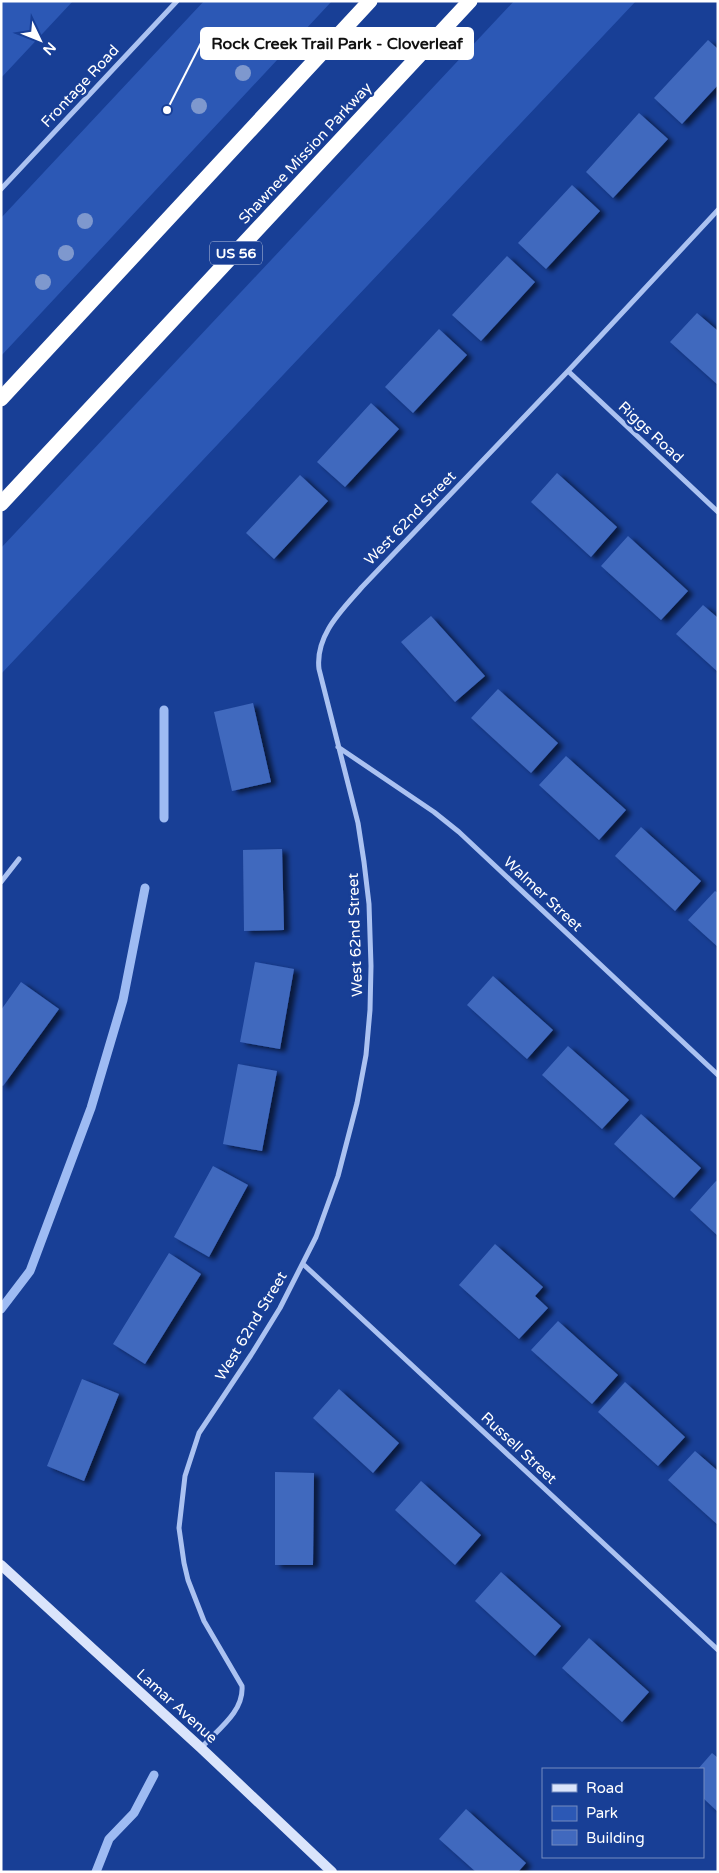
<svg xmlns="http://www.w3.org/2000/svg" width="719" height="1873" viewBox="0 0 719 1873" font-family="'Varela Round',sans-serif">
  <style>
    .green { fill: #2c58b5 }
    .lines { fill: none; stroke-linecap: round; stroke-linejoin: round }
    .stream { stroke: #9ebbf3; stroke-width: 9 }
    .building { fill: #4169be; filter: url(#shadow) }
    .street { stroke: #abc2f1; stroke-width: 5 }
    .secondary { stroke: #dae4fb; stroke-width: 10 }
    .highway { stroke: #fff; stroke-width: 15 }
    .tree { fill: #7e98ce }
    .labels { text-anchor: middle; stroke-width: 5; stroke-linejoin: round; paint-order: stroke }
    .shield { fill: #183f96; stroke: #bac5e0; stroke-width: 1 }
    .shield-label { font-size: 14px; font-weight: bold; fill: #fff }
    .street-label { font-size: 15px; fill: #fff; stroke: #183f96 }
    .leader { fill: none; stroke: #fff; stroke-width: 2 }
    .callout-dot { fill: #fff; stroke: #183f96; stroke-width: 2 }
    .callout { fill: #fff; stroke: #fff; stroke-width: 2 }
    .callout-label { font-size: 16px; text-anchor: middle; font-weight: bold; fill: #111 }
  </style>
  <defs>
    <filter id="shadow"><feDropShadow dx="5.5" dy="3" stdDeviation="2.5" flood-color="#0009"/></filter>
  </defs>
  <rect width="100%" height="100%" fill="#183f96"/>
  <path class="green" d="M1,1H73L1,78Z
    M204,1H332L1,356V218Z
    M514,1H636L1,674V548Z"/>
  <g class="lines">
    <path class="stream" d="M164,710V818
      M1,1309L30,1271L91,1108L123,1000L145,888
      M96,1872L109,1839L134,1813L154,1775"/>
  </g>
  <path class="building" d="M708,40L718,49V85L682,124L654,98Z
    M639,113L668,139L613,198L586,172Z
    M572,185L600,211L546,269L518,243Z
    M507,256L535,282L481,341L452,315Z
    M697,313L718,331V385L670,342Z
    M439,329L467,355L413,413L385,387Z
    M371,403L399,429L345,487L317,462Z
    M557,473L617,527L591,557L531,502Z
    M300,475L328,501L274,559L246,533Z
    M628,536L688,591L661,620L601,566Z
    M703,605L718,618V672L676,634Z
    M431,616L485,676L455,702L401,642Z
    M498,689L558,743L531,773L471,718Z
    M253,703L271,782L232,791L214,712Z
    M566,756L626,810L599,840L539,785Z
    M641,827L701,881L675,911L615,856Z
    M282,849L284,930L244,931L243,850Z
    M715,891L718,893V947L688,920Z
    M255,962L294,969L280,1049L240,1042Z
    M493,976L553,1030L527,1059L467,1005Z
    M21,982L59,1009L3,1086L1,1085V1010Z
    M568,1046L629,1100L602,1129L542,1075Z
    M238,1064L277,1071L262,1151L223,1144Z
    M641,1114L701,1168L674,1198L614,1144Z
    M213,1166L248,1185L209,1257L174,1237Z
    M716,1181L718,1182V1236L690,1210Z
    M495,1244L543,1287L535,1296L548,1308L519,1339L459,1285Z
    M169,1253L201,1274L145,1364L113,1344Z
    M558,1321L618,1375L592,1404L531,1350Z
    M82,1379L119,1394L84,1481L47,1466Z
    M625,1382L685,1437L658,1466L598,1412Z
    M339,1389L399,1443L373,1473L313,1418Z
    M695,1451L718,1471V1525L668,1480Z
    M275,1472L314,1473L313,1565H275Z
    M421,1481L481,1535L455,1565L395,1510Z
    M501,1572L561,1626L535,1656L475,1601Z
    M589,1638L649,1692L622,1722L562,1668Z
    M712,1753L718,1758V1812L703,1798V1769H698Z
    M466,1809L526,1863L518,1872H476L439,1839Z"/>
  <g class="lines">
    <path class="street" d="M1,189L177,1
      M568,371L718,512
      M338,747L434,812L459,832L718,1075
      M1,882L19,859
      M303,1264L718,1650
      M201,1748C217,1730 244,1712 242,1686L204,1621L188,1580L184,1563L179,1528L185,1476L199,1433L251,1355L280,1308L316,1237L338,1176L357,1103L366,1055L370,1010L371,966L369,904L364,862L358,823L319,669C315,635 342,610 362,587L568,371L718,210"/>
    <path class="secondary" d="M1,1565L201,1748L332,1872"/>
    <path class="highway" d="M1,399L370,1
      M1,504L470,1"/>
  </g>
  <g class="tree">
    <circle cx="243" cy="73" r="8"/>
    <circle cx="199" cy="106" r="8"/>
    <circle cx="85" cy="221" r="8"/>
    <circle cx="66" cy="253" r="8"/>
    <circle cx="43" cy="282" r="8"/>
  </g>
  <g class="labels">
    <rect class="shield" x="210" y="241.5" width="52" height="23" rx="4"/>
    <g class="shield-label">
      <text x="236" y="258">US 56</text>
    </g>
    <g class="street-label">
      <text transform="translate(80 86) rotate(-47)" y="5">Frontage Road</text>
      <text transform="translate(305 153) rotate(-47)" y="5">Shawnee Mission Parkway</text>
      <text transform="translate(651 432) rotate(43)" y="5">Riggs Road</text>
      <text transform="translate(410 518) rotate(-46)" y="5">West 62nd Street</text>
      <text transform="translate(543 894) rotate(43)" y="5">Walmer Street</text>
      <text transform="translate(355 935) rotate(-92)" y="5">West 62nd Street</text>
      <text transform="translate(251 1326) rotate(-59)" y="5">West 62nd Street</text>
      <text transform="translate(519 1448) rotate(43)" y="5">Russell Street</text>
      <text transform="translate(177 1706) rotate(42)" y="5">Lamar Avenue</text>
    </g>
  </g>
  <path class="leader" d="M167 110L201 43"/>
  <circle class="callout-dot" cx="167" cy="110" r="5"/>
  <rect class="callout" x="201" y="28" width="272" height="31" rx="5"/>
  <g class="callout-label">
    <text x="337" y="49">Rock Creek Trail Park - Cloverleaf</text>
  </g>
  <rect width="719" height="1873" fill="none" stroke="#ffffff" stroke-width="5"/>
  <rect x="542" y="1768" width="162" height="90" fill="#183f96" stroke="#748cc0"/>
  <rect x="552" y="1784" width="25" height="8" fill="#dae4fb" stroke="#748cc0"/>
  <text x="586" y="1793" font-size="15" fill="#ffffff">Road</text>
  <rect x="552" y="1806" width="25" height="15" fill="#2c58b5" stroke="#748cc0"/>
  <text x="586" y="1818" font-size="15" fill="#ffffff">Park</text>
  <rect x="552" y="1830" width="25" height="15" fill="#4169be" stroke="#748cc0"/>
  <text x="586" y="1843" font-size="15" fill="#ffffff">Building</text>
  <g transform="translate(40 40) rotate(133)" stroke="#183f96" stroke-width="4" paint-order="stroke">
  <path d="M0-4L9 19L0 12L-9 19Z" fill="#ffffff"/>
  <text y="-8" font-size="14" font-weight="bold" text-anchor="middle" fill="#ffffff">N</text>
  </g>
</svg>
